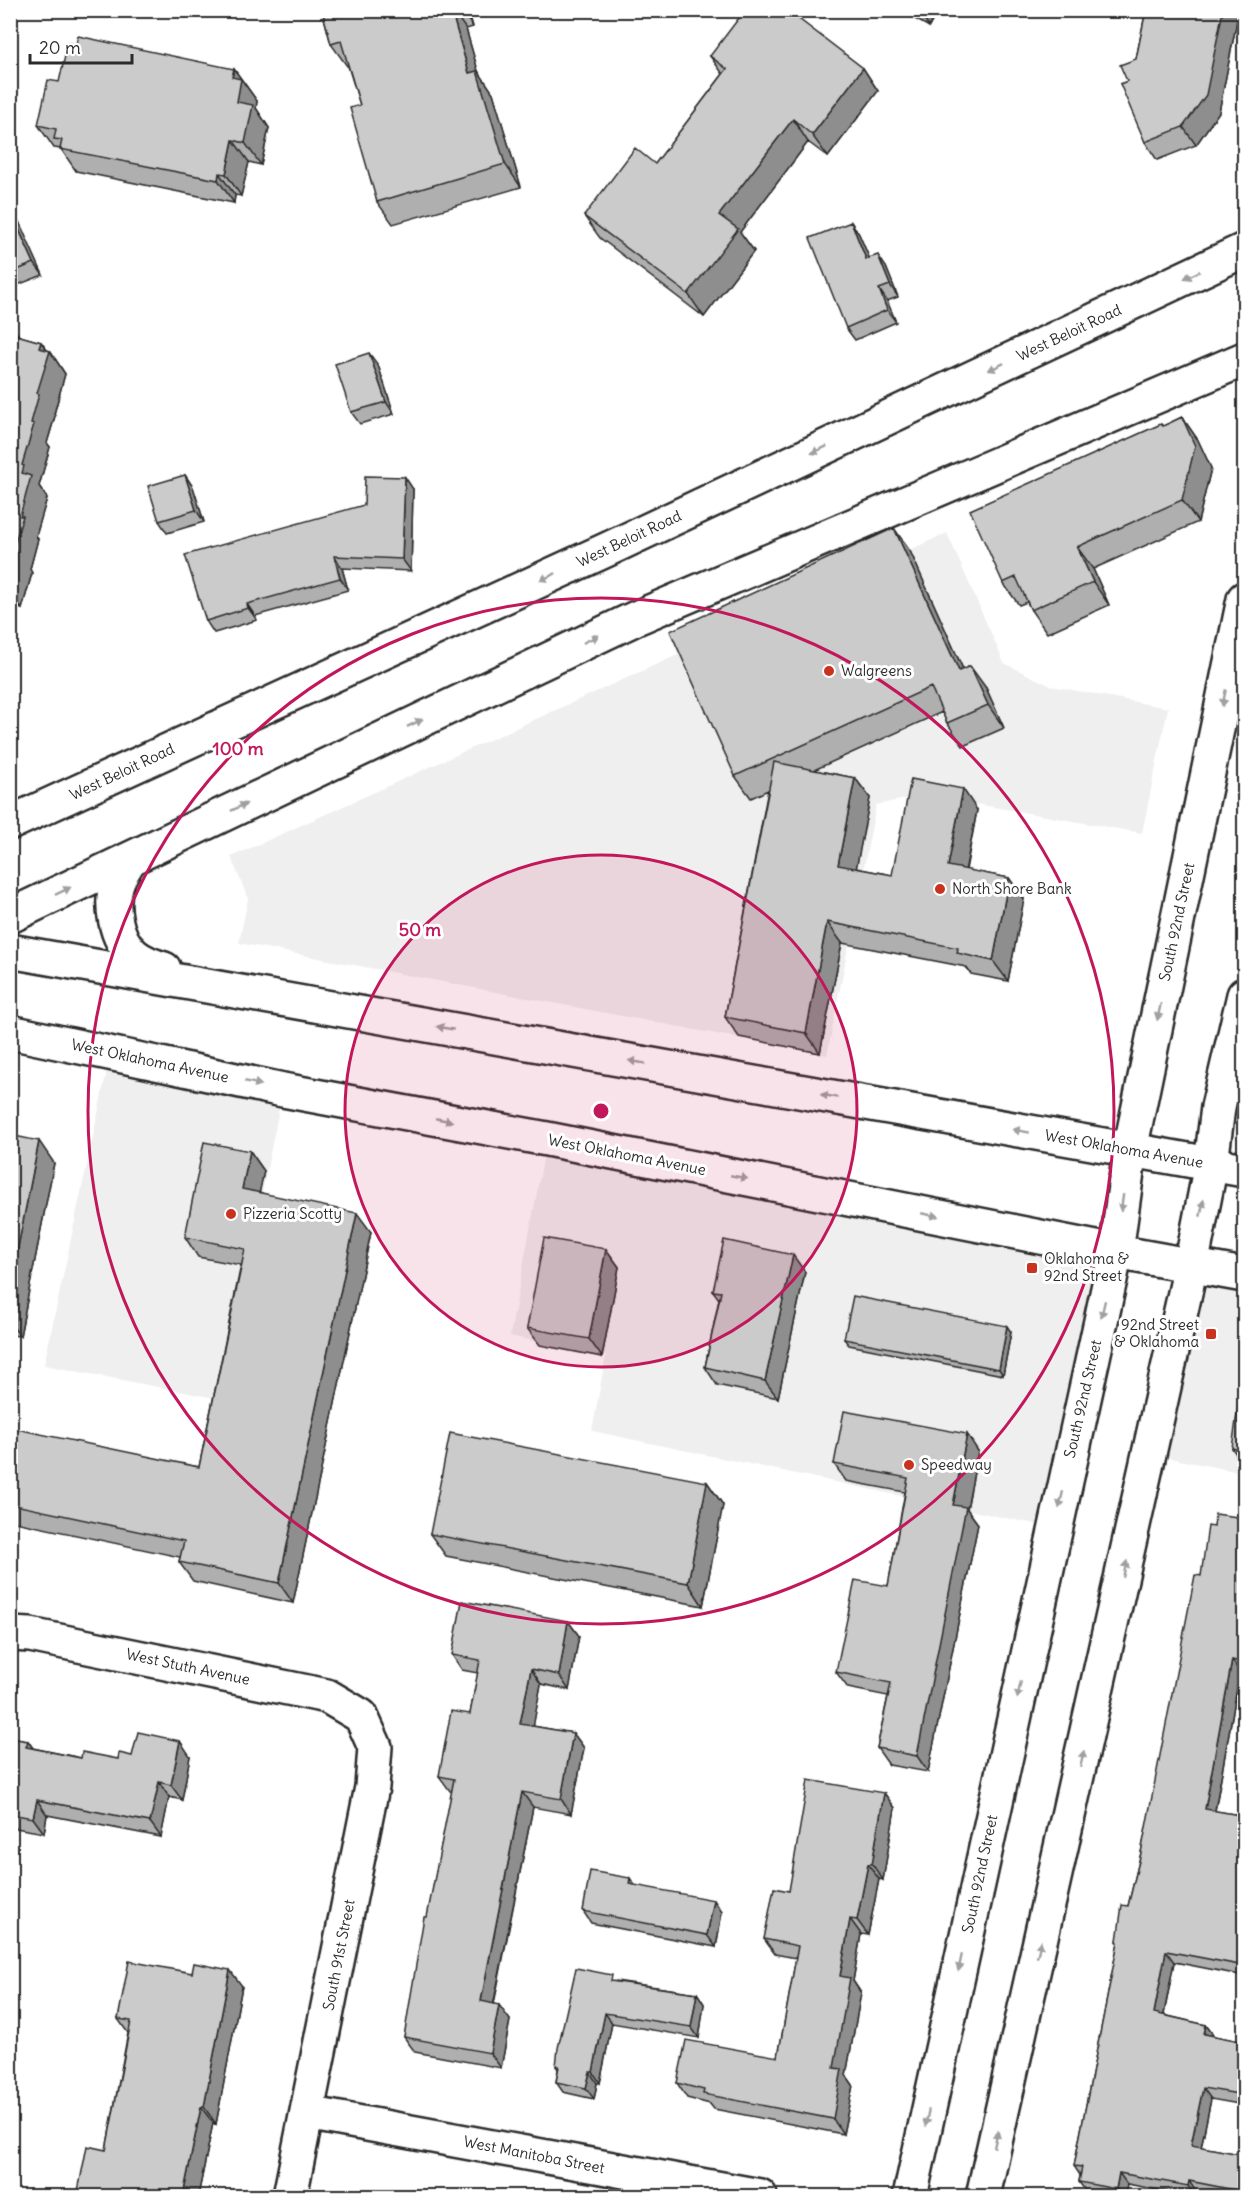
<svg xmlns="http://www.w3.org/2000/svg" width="1255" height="2207" viewBox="0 0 1255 2207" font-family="Delius,sans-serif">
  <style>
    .built { fill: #efefef }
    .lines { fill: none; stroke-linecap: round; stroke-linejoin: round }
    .minor-casing { stroke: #2b2b2b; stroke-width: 38 }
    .major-casing { stroke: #2b2b2b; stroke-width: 38 }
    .minor { stroke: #fff; stroke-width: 33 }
    .major { stroke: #fff; stroke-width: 33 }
    .wall { fill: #afafaf; stroke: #2b2b2b; stroke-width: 1.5 }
    .shaded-wall { fill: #8e8e8e; stroke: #2b2b2b; stroke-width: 1.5 }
    .building { fill: #cbcbcb; stroke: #2b2b2b; stroke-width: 1.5 }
    .oneway { fill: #a0a0a0 }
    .ring { fill: none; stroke: #c2185b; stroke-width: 3 }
    .poi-dot { fill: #c8321e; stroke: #fff; stroke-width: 2 }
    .labels { text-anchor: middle; stroke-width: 6; stroke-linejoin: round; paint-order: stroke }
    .street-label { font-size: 15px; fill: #2b2b2b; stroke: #fff }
    .poi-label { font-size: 15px; fill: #2b2b2b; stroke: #fff; text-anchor: start }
    .centre { fill: #c2185b; stroke: #fff; stroke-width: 3 }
    .ring-label { font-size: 18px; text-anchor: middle; font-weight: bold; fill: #c2185b; stroke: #fff; stroke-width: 6; stroke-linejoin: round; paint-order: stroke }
  </style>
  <rect width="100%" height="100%" fill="#fff"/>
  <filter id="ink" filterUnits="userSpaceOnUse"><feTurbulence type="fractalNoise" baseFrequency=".0167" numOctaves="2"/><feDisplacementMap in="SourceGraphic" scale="12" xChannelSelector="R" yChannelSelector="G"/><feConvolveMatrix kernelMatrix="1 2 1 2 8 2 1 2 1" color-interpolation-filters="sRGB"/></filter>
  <g filter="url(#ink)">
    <path class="built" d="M947,533L1004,663L1051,686L1168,708L1142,833L924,795L876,805L827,1055L239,943L248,899L231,857Z
      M111,1052L283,1090L220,1399L44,1365Z
      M547,1139L1116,1252L1054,1528L592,1431L606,1355L510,1336Z
      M1191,1266L1244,1275V1473L1150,1454Z"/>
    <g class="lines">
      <g class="minor-casing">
        <path id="minor" d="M10,1634L30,1635L327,1696L361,1716L375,1747L372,1787L290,2196
          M307,2113L760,2196
          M910,2196L1116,1252
          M983,2196L1191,1266"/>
      </g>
      <g class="major-casing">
        <path id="major" d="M10,823L606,550L1244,250
          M130,859C126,866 121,873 118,880C109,903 115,939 134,955C142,962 154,966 164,969
          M10,916L636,618L1244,359
          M10,951L1244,1170
          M10,1032L283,1090L547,1139L1116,1252L1244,1275
          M1116,1252L1130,1150L1244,599
          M1191,1266L1211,1164L1218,1107L1244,995"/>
      </g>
      <use href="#minor" class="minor"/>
      <use href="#major" class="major"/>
    </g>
    <path class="wall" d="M322,10H468L473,27L466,29L478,71L493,93L521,187L393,224L377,202L360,105L348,66H347L331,44Z
      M899,10H938L929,27Z
      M1146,10H1239L1219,112L1196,145L1157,160L1145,142L1127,81L1136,59Z
      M710,56L863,68L878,91L828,157L808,142L740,232L754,251L704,317L600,238L584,216L655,164L723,74Z
      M234,69L257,101L256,108L269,128L261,165L249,162L241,196L235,195L234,203L76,171L61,149L54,148L38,125L59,82Z
      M10,205L43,275L10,288Z
      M851,222L859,234L869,258L886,267L898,297L887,301L896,322L855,340L846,328Z
      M10,324L19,336L41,342L47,350L50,351L65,374L54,414L55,416L47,443L50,447L39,486L47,498L36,536L38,539L30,569L32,573L22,609L15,608L14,613L10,612Z
      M378,365L394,414L360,424L351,412Z
      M1182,417L1198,440L1211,468L1198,522L1093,569L1109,605L1047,633L1031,610L1027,602L1019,605L1003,583L1163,426Z
      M185,475L193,487L204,522L167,533L159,521Z
      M413,489L411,571L342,568L348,590L255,616L257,620L214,633L206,621L364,505Z
      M910,551L963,669L986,688L1004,728L963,746L947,723L942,712L814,770L855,778L870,798L856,868L892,875L977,810L966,870L1009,878L1024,899L1008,981L971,974L966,967L842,943L820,1053L739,1037L725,1017L768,790L751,798L735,776Z
      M10,1135L54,1163L20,1336L10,1335Z
      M250,1151L264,1171L259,1192L371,1232L293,1603L193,1581L179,1562L180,1557L10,1521V1433L199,1467L241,1265L198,1257L185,1237Z
      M606,1249L619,1267L602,1357L540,1345L527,1328Z
      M805,1272L778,1398L717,1385L705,1367L719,1299L713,1291Z
      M1011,1332L1003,1375L849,1345L844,1339Z
      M1245,1401V1461L1240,1460L1232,1448Z
      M978,1451L967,1509L978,1524L928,1772L889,1765L877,1748L888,1696L848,1688L836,1672L888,1586L905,1492L846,1481L834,1464Z
      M707,1482L723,1505L703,1606L446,1556L430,1534Z
      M1245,1518V1673L1240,1672L1215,1811L1245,1816V1976L1174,1962L1164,2015L1206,2025L1214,2036L1245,2042V2105L1211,2099L1201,2147L1245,2155V2196H1217L1197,2193L1196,2196H1190L1127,2184L1125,2196H1103L1087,2193L1079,2182L1080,2175L1074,2166L1118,1943L1117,1941L1128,1906L1141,1853L1201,1576L1214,1527Z
      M568,1621L579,1636L569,1690L541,1684L533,1726L573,1733L584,1748L571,1814L533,1807L494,2004L510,2020L501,2068L415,2052L404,2037L452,1792L450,1791L439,1776L470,1714L478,1673L462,1670L452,1655Z
      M10,1738L28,1741L33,1748L81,1758L118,1759L132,1756H190L182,1800L169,1797L161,1837L47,1815L44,1833L10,1827Z
      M884,1793L895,1808L883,1880L879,1879L868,1935L861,1934L853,1981L861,1993L846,2075L853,2085L843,2134L714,2109L710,2104L687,2098L677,2083L778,2057L796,1958L775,1954L764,1939Z
      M635,1886L722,1912L716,1947L591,1923L583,1911Z
      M616,1981L697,1993L704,2004L699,2038L612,2023L600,2083H597L594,2099L563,2092L556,2082L558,2069L556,2066Z
      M242,1986L216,2124L213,2123L198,2196H77L106,2150L128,2033L118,2019Z"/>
    <path class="shaded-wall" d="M451,10H452L466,29L478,71L493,93L521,187L505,164L469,73Z
      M461,10H468L473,27Z
      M918,10H938L929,27Z
      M1223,10H1239L1219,112L1196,145L1183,127Z
      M863,68L878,91L828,157L812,135Z
      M234,69L257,101L256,108L269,128L261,165L245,143L232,77Z
      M793,119L808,142L740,232L754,251L704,317L688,294L719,215Z
      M233,140L249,162L241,196L226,174Z
      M219,173L235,195L234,203L218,180Z
      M10,205L13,208L43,275L34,263L10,210Z
      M851,222L859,234L875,271L866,259Z
      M878,255L886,267L898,297L890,285Z
      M879,289L887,301L896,322L887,310Z
      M10,324L26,346L10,337Z
      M41,342L49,353L50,351L65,374L54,414L55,416L47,443L50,447L39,486L47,498L36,536L38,539L30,569L32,573L22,609L10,593V571L22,465L37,393L39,348Z
      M369,353L378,365L394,414L386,402Z
      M1182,417L1198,440L1211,468L1198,522L1182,500Z
      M185,475L193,487L204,522L196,510Z
      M405,477L413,489L411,571L402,559Z
      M894,528L910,551L974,694L959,671Z
      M1077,547L1093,569L1109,605L1093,582Z
      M334,556L342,568L348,590L340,578Z
      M10,601L15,608L14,613L10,608Z
      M247,604L255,616L257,620L248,608Z
      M970,666L986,688L1004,728L988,705Z
      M855,778L870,798L853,885L838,865Z
      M963,789L977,810L962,887L948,866Z
      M1009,878L1024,899L1008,981L993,961Z
      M827,922L842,943L820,1053L806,1033Z
      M39,1141L54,1163L20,1336L10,1323V1287Z
      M250,1151L264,1171L256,1209L242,1189Z
      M357,1213L371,1232L293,1603L279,1583Z
      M606,1249L619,1267L602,1357L589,1339Z
      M793,1255L805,1272L778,1398L765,1381Z
      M1007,1326L1011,1332L1003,1375L999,1369Z
      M967,1434L978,1451L967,1509L978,1524L928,1772L917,1756L953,1505Z
      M707,1482L723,1505L703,1606L688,1583Z
      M568,1621L579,1636L569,1690L559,1675Z
      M1232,1660L1240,1672L1213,1821L1205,1809Z
      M531,1669L541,1684L531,1739L520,1724Z
      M573,1733L584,1748L571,1814L561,1799Z
      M28,1741L38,1756L26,1747Z
      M180,1741L190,1756L182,1800L171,1785Z
      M159,1782L169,1797L161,1837L150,1822Z
      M522,1792L533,1807L491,2016L481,2001Z
      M884,1793L895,1808L883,1880L872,1864Z
      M37,1800L47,1815L44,1833L33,1818Z
      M868,1864L879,1879L868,1935L857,1920Z
      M630,1878L638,1890L629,1884Z
      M714,1900L722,1912L716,1947L707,1935Z
      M850,1919L861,1934L853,1981L861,1993L846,2075L853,2085L843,2134L833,2119L834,2068L840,1976Z
      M1166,1951L1174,1962L1162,2024L1154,2013Z
      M230,1970L242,1986L216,2124L204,2107Z
      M697,1993L704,2004L699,2038L691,2027Z
      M499,2005L510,2020L501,2068L490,2053Z
      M605,2013L612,2023L600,2083L593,2072Z
      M1206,2025L1214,2036L1204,2034Z
      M590,2072L597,2083L594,2099L586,2088Z
      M1203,2088L1211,2099L1199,2157L1191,2145Z
      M201,2107L213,2123L198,2196H183Z
      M1119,2173L1127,2184L1125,2196H1121L1116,2189Z
      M1189,2181L1197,2193L1196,2196H1195L1188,2186Z"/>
    <path class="building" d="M322,10H451L469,73L477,71L505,164L377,202L350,108L360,105L341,41L331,44Z
      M745,10H787L863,68L812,135L793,119L719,215L738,229L688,294L584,216L635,148L655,164L727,69L710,56Z
      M1146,10H1223L1206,95L1183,127L1145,142L1120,84L1127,81L1120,65L1136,59Z
      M78,36L234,69L232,77L241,79L237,102L253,105L245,143L233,140L226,174L219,173L218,180L60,149L62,140L54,139L56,129L38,125L48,80L59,82L68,43L76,44Z
      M10,210L34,263L10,273Z
      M851,222L866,259L878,255L890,285L879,289L887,310L846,328L810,238Z
      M10,333L41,342L39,348L50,351L37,393L39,394L31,423L34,424L22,465L24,466L22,473L31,476L20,516H23L13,549L16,550L10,571Z
      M369,353L386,402L351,412L335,364Z
      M1182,417L1195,446L1182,500L1077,547L1093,582L1031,610L1016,577L1003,583L970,510L1161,424L1163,426Z
      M185,475L196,510L159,521L148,486Z
      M365,476L405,477L402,559L334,556L340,578L247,604L248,608L206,621L185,555L364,505Z
      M894,528L959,671L970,666L988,705L947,723L931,687L735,776L670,631Z
      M774,762L855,778L838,865L892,875L911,779L963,789L948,866L1009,878L993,961L957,953L958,948L827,922L806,1033L725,1017Z
      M10,1135L39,1141L10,1287Z
      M204,1142L250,1151L242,1189L357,1213L279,1583L179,1562L184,1541L10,1504V1433L12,1428L199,1467L245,1249L185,1237Z
      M544,1238L606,1249L589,1339L527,1328Z
      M724,1240L793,1255L765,1381L705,1367L721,1292L713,1291Z
      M853,1296L1007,1326L999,1369L844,1339Z
      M1239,1400L1245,1401V1451L1232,1448Z
      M844,1411L967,1434L953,1505L966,1507L917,1756L877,1748L891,1683L836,1672L855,1580L888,1586L908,1478L834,1464Z
      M450,1433L707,1482L688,1583L430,1534Z
      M1215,1514L1245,1518V1663L1232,1660L1205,1809L1245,1816V1966L1166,1951L1154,2013L1206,2025L1204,2034L1245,2042V2095L1203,2088L1191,2145L1245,2155V2192L1189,2181L1188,2186L1119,2173L1116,2189L1079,2182L1082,2167L1074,2166L1118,1942L1117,1941L1122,1905L1128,1906L1141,1853L1195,1575L1201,1576L1208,1526L1214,1527Z
      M462,1601L568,1621L559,1675L531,1669L520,1724L573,1733L561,1799L522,1792L481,2001L499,2005L490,2053L404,2037L424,1917H427L454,1779L439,1776L451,1711L470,1714L480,1660L452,1655Z
      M138,1732L180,1741L171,1785L159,1782L150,1822L37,1800L33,1818L10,1814V1738L28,1741L26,1747L81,1758L82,1752L118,1759L119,1753L132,1756Z
      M808,1780L884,1793L872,1864H868L857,1920L850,1919L840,1976L850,1978L834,2068L842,2069L833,2119L703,2094L704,2090L677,2083L686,2040L778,2057L798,1946L764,1939L774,1888L789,1891Z
      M590,1871L630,1878L629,1884L714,1900L707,1935L583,1911Z
      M129,1961L192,1973L194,1963L230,1970L204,2107H201L183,2196H77L87,2146L106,2150L131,2021L118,2019Z
      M576,1968L612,1975L611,1981L697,1993L691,2027L605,2013L593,2072H590L586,2088L556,2082L559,2066H556L558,2048Z
      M359,2188L402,2196H357Z"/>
    <defs><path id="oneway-solid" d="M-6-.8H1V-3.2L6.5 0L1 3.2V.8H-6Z" transform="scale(1.5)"/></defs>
    <g class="oneway">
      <use href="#oneway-solid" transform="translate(1192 275) rotate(155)"/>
      <use href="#oneway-solid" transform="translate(996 367) rotate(155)"/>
      <use href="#oneway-solid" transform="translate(819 450) rotate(155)"/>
      <use href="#oneway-solid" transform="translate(548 577) rotate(155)"/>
      <use href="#oneway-solid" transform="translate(591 639) rotate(-26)"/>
      <use href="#oneway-solid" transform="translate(1224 698) rotate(102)"/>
      <use href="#oneway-solid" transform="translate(415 723) rotate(-26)"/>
      <use href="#oneway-solid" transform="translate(239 807) rotate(-25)"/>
      <use href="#oneway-solid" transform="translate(63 891) rotate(-26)"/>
      <use href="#oneway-solid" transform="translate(1159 1012) rotate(102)"/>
      <use href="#oneway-solid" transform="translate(445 1028) rotate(-170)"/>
      <use href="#oneway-solid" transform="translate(637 1062) rotate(-170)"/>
      <use href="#oneway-solid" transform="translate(253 1083) rotate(13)"/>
      <use href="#oneway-solid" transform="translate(829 1096) rotate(-170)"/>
      <use href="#oneway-solid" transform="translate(444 1120) rotate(11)"/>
      <use href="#oneway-solid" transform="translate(1021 1131) rotate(-170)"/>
      <use href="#oneway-solid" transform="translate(739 1177) rotate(11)"/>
      <use href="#oneway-solid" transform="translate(1122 1203) rotate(98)"/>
      <use href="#oneway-solid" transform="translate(1202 1208) rotate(-79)"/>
      <use href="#oneway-solid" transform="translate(930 1215) rotate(11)"/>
      <use href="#oneway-solid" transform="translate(1103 1309) rotate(103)"/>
      <use href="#oneway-solid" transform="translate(1061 1500) rotate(103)"/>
      <use href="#oneway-solid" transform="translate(1125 1569) rotate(-77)"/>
      <use href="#oneway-solid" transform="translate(1019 1690) rotate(102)"/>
      <use href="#oneway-solid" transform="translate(1082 1759) rotate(-77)"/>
      <use href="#oneway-solid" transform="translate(1039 1949) rotate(-77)"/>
      <use href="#oneway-solid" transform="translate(960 1963) rotate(102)"/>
      <use href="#oneway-solid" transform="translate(927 2118) rotate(102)"/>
      <use href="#oneway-solid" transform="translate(996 2139) rotate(-77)"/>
    </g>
  </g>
  <circle cx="601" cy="1111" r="256" fill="#c2185b" fill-opacity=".12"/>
  <g class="ring">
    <circle cx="601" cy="1111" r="256"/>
    <circle cx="601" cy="1111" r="513"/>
  </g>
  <g class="poi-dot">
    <circle cx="829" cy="671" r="6"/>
    <circle cx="940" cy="889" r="6"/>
    <circle cx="231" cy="1214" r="6"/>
    <rect x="1026" y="1262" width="12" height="12" rx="3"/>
    <rect x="1205" y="1328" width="12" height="12" rx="3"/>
    <circle cx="909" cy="1465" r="6"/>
  </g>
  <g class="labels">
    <g class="street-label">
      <text transform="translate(1069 333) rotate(-25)" y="5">West Beloit Road</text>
      <text transform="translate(629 539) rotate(-25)" y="5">West Beloit Road</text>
      <text transform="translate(122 772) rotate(-25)" y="5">West Beloit Road</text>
      <text transform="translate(1177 922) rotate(-78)" y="5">South 92nd Street</text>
      <text transform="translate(150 1061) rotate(12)" y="5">West Oklahoma Avenue</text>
      <text transform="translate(1124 1149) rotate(10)" y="5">West Oklahoma Avenue</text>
      <text transform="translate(627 1155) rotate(11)" y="5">West Oklahoma Avenue</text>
      <text transform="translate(1083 1399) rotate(-77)" y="5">South 92nd Street</text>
      <text transform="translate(188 1667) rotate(12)" y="5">West Stuth Avenue</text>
      <text transform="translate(980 1874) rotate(-78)" y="5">South 92nd Street</text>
      <text transform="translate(339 1955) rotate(-79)" y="5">South 91st Street</text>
      <text transform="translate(534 2155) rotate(11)" y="5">West Manitoba Street</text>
    </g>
    <g class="poi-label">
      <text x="841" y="676">Walgreens</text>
      <text x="952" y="894">North Shore Bank</text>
      <text x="243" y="1219">Pizzeria Scotty</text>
      <text x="1044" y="1264">Oklahoma &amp;<tspan x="1044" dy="17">92nd Street</tspan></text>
      <text x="1199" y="1330" text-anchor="end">92nd Street<tspan x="1199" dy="17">&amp; Oklahoma</tspan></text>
      <text x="921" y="1470">Speedway</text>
    </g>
  </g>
  <circle cx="601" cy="1111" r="9" class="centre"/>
  <g class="ring-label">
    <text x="238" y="755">100 m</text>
    <text x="420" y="936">50 m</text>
  </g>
  <rect width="1255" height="2207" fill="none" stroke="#fff" stroke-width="36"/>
  <rect x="18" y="18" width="1219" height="2171" fill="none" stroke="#2b2b2b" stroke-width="2" filter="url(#ink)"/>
  <path d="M30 54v9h102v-9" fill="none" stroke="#2b2b2b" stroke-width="3"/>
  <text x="39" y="54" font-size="18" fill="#2b2b2b" stroke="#ffffff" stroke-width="4.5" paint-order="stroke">20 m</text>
</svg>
